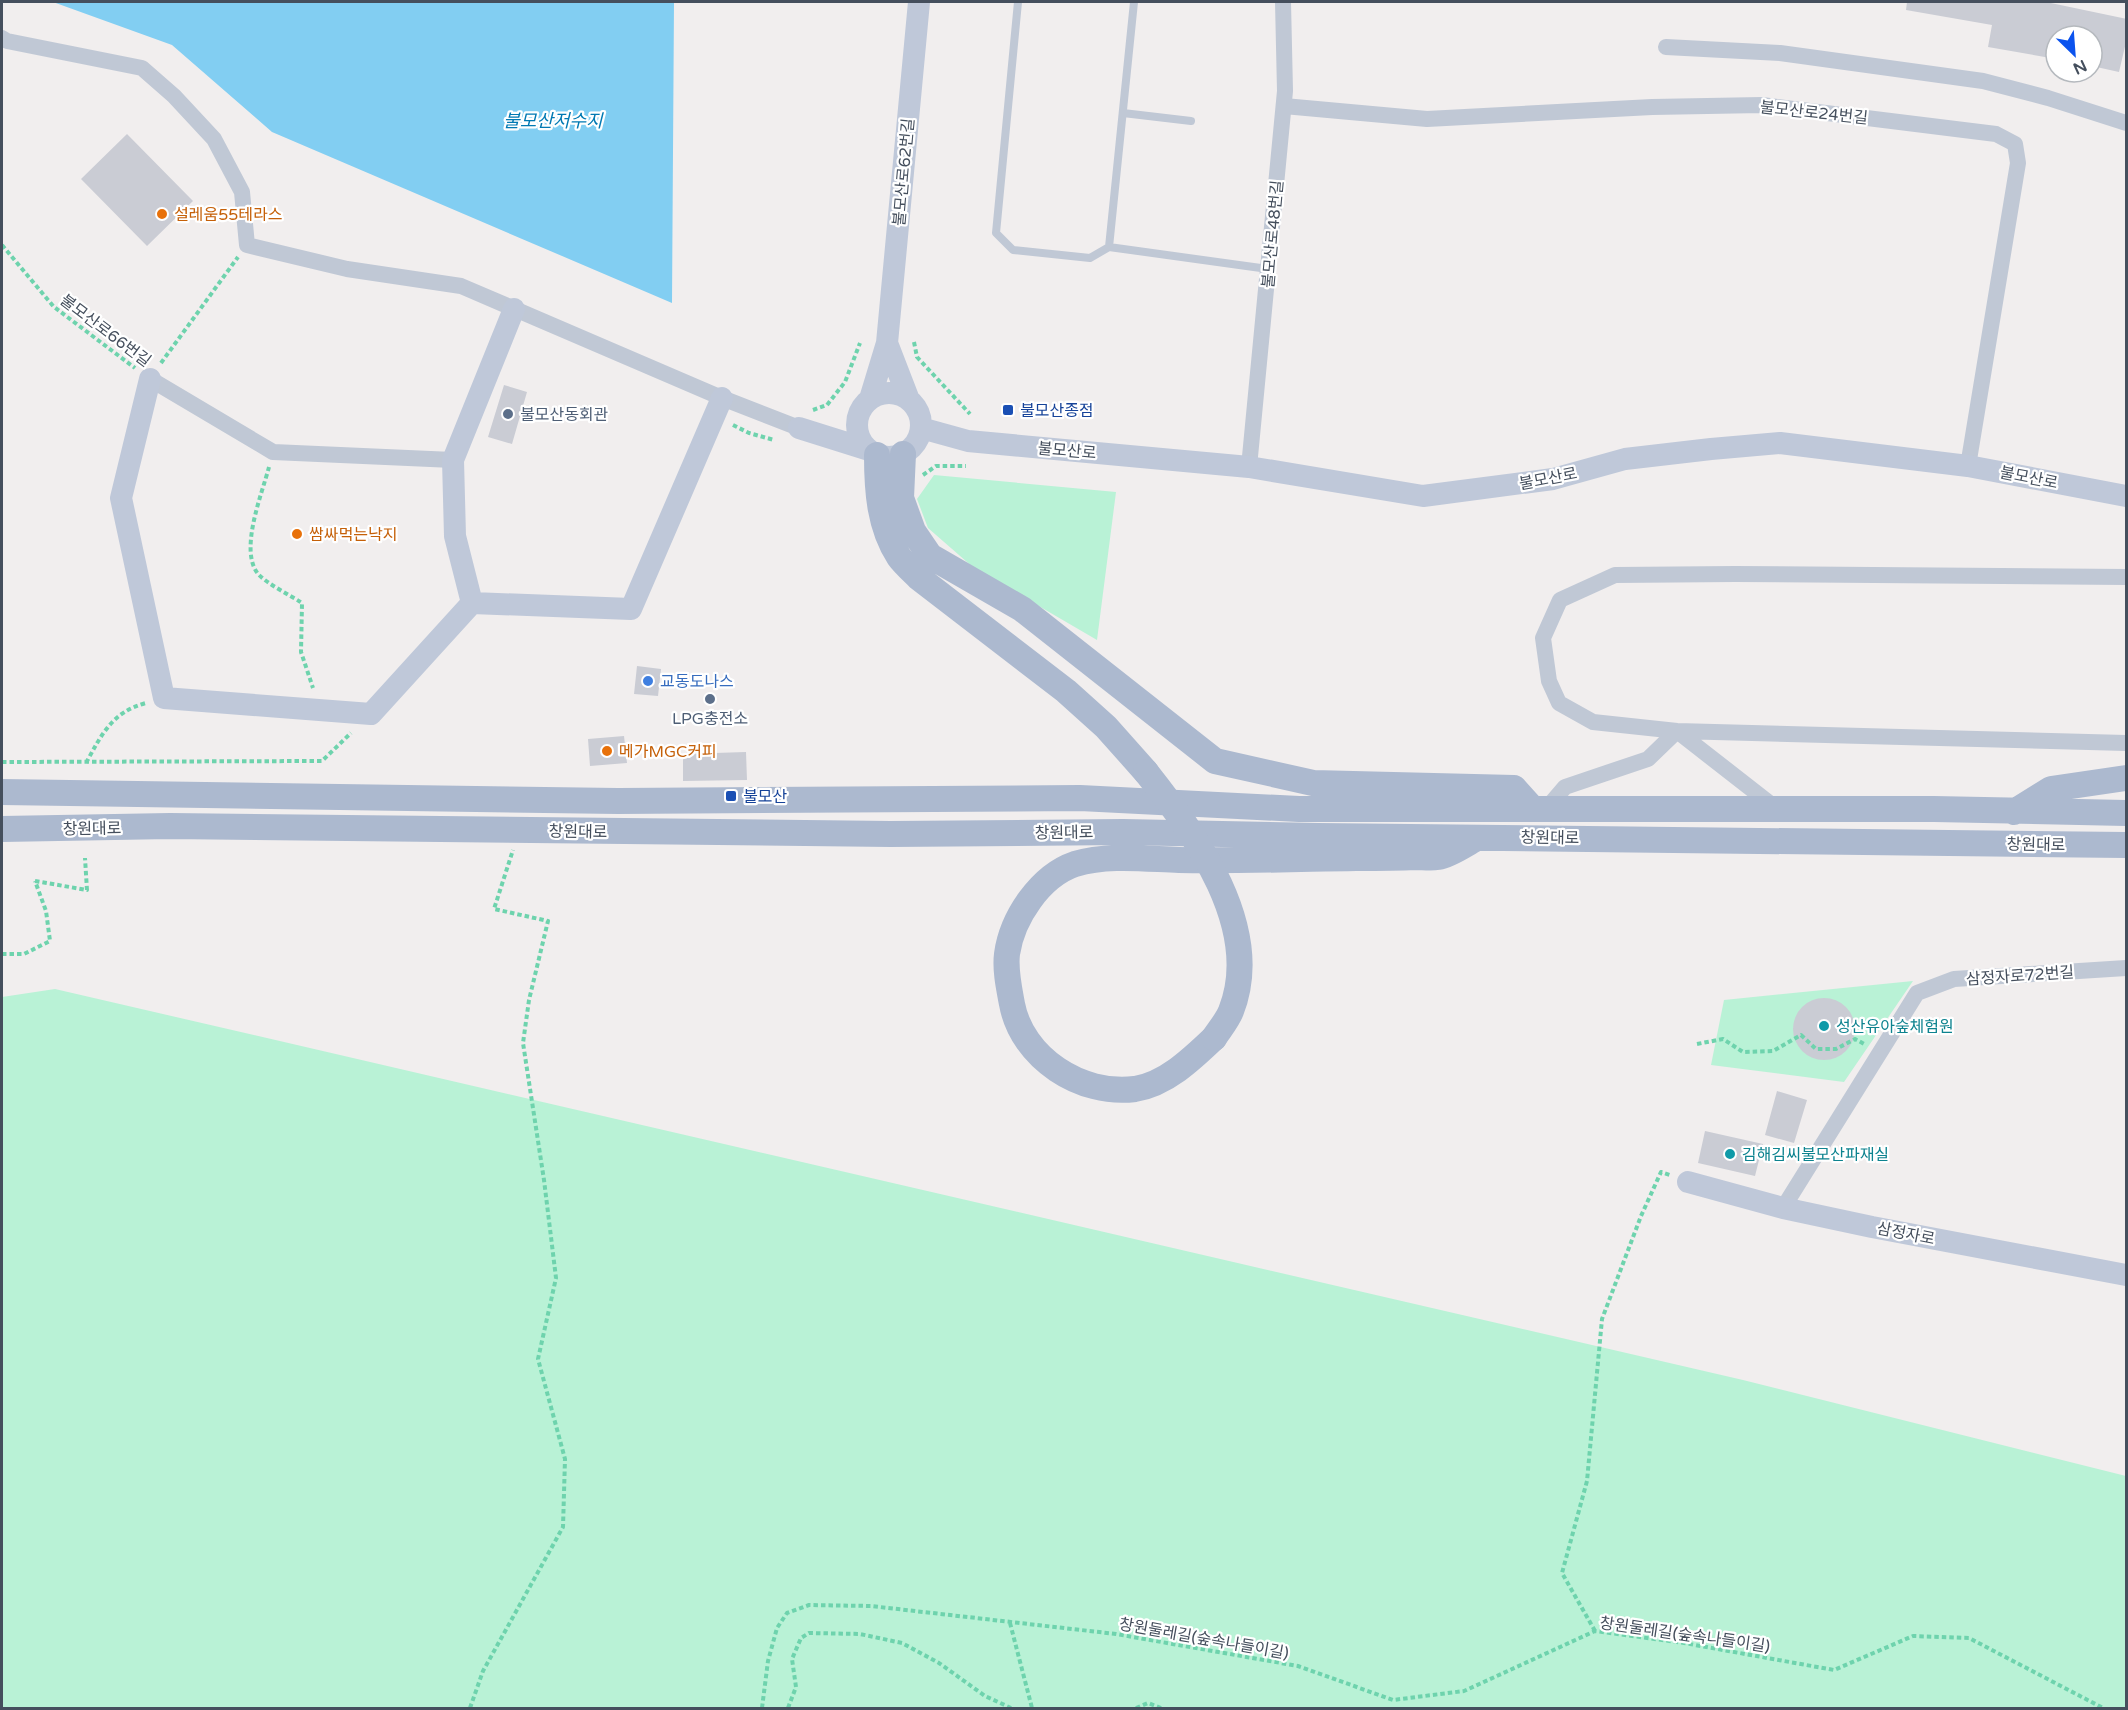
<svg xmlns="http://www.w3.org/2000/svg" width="2128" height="1710" viewBox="0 0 2128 1710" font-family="'Varela Round','Noto Sans KR',sans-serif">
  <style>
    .green { fill: #b9f2d6 }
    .water { fill: #82cef2 }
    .building { fill: #caccd4 }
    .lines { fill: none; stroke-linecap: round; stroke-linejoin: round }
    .path { stroke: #6ed3ad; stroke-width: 4; stroke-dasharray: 4.5 3; stroke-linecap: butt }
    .lane { stroke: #c0c8d5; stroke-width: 8 }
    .street { stroke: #c0c8d5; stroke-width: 16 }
    .secondary { stroke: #bfc8d9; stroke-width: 22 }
    .primary { stroke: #acb9cf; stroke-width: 26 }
    .primary-bridge { stroke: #acb9cf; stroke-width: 26 }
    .food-dot { fill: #e8710a; stroke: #fff; stroke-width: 2 }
    .transit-dot { fill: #1a4fb4; stroke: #fff; stroke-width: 2 }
    .service-dot { fill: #5c6f8a; stroke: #fff; stroke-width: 2 }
    .shop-dot { fill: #3f7fe0; stroke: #fff; stroke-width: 2 }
    .culture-dot { fill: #0f9aa8; stroke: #fff; stroke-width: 2 }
    .labels { text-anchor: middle; stroke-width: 4.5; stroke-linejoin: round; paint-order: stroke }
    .street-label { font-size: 16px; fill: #454f5d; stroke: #fff }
    .food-label { font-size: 16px; fill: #c56008; stroke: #fff; text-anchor: start }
    .transit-label { font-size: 16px; fill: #164399; stroke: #fff; text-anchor: start }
    .service-label { font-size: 16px; fill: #4e5e75; stroke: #fff; text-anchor: start }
    .shop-label { font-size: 16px; fill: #366cbe; stroke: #fff; text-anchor: start }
    .culture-label { font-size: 16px; fill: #0d838f; stroke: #fff; text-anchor: start }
    .water-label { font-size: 18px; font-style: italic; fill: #0179b3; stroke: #fff }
  </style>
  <rect width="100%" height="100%" fill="#f1eeee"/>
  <path class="green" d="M934,475L1116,492L1097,640L975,569L928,528L917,499Z
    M1913,981L1844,1082L1711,1065L1724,1000Z
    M55,989L1743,1380L2126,1476V1708H2V997Z"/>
  <path class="water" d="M53,2H674L672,303L272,132L172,45Z"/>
  <path class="building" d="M1907,2H2046L2127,19V38L2119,72L2092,66V36H2056V59L1988,47L1992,25L1906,10Z
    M127,134L193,201L147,246L81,179Z
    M504,385L527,392L512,444L488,437Z
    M637,666L661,669L658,696L634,694Z
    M624,736L627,763L590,766L588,739Z
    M746,752L747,780L683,781V754Z
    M1793 1029a31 31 0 1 1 62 0a31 31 0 1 1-62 0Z
    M1777,1091L1807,1100L1794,1143L1765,1135Z
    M1705,1131L1763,1144L1755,1176L1698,1163Z"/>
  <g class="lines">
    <path class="path" d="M2,245L54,307L135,368
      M914,342L917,357L970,414
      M161,363L238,257
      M813,410L827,405L845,382L860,343
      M733,425L749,433L774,440
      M269,467C262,494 238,552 259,575C269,585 290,595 302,603L301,652L313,688
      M923,475L936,466H966
      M2,762L322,761L351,733
      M86,763C102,734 112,712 146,703
      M35,881L87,890L85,858
      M2,954H24L50,941L46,911L35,881
      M1697,1044L1723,1039L1743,1052L1773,1051L1801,1035L1816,1049H1836L1855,1039L1866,1045
      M1010,1623L1032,1708
      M1595,1631L1562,1573L1587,1481L1602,1319L1641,1216L1661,1172L1670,1175
      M470,1708L483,1671L563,1527L565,1459L538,1359L556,1278L544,1180L523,1043L529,1000L548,921L494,909L513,850
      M762,1708L768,1661L777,1628L787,1613L809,1605L871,1606L1116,1634L1298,1666L1393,1700L1464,1691L1595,1631L1684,1643L1834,1670L1913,1636L1969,1638L2103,1708
      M788,1708L796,1687L792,1659L801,1638L809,1633L860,1634L902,1643L939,1663L985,1696L1011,1708
      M1136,1708L1148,1703L1161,1708"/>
    <path class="lane" d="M1018,2L996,233L1013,250L1090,258L1109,247L1268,269
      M1123,113L1191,121
      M1109,247L1134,2"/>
    <path class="street" d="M2,38L7,41L142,68L174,96L214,139L242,192L247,245L347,269L461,286L722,398L799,428
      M1666,47L1780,53L1983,81L2048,98L2126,123
      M1284,106L1427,119L1652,107L1762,105L1996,134L2015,144L2018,163L1968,466
      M150,379L273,452L453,460
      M1249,467L1285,91L1283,2
      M2126,577L1735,574L1615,575L1560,600L1543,638L1549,681L1559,703L1593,722L1677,731L2126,743
      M1547,808L1565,787L1648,759L1677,731L1777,809
      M1783,1208L1917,993L1954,979L2126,968"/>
    <path class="secondary" d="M514,309L453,460L455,536L472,603L631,609L722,398
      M887,343L909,400
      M150,379L121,498L164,698L371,714L472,603
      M857 425a32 32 0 1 1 64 0a32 32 0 1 1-64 0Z
      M870,399L887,343L919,2
      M799,428L869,450
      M921,428L968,441L1249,467L1423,496L1553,479L1625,459L1711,449L1780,443L1968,466L2126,496
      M1688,1182L1783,1208L1872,1227L2126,1275"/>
    <path class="primary" d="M903,454L901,498L913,531L930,556L1022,609L1215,761L1313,783L1514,788L1531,807
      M877,455C877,490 879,526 899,557C904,564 912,571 919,578L1066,691L1106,727L1146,772
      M2,792L618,801L1080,798L1299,809H1934L2126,813
      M2014,812L2051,789L2126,778
      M2,829L170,826L891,834L1123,832L1318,836L2126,845
      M1214,1038C1192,1059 1166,1084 1135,1089C1081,1096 1022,1058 1012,1004C1009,988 1005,970 1007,954C1012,918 1040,876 1075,864C1108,854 1146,859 1179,860C1238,861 1297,859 1356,858C1376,858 1396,858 1415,857C1422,857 1431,858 1438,857C1450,855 1464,845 1475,839"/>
    <path class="primary-bridge" d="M1146,772C1195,834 1264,928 1231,1011C1227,1021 1219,1030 1214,1038"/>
  </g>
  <g class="food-dot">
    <circle cx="162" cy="214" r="6"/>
    <circle cx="297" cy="534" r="6"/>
    <circle cx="607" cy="751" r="6"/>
  </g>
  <g class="transit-dot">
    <rect x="1002" y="404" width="12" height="12" rx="3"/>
    <rect x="725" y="790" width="12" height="12" rx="3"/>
  </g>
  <g class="service-dot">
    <circle cx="508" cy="414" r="6"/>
    <circle cx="710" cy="699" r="6"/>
  </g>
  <circle class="shop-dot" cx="648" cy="681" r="6"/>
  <g class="culture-dot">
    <circle cx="1824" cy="1026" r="6"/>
    <circle cx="1730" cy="1154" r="6"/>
  </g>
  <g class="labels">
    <g class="street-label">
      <text transform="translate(1814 112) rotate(6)" y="6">불모산로24번길</text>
      <text transform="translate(903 172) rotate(-85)" y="6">불모산로62번길</text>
      <text transform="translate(1272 234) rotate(-85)" y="6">불모산로48번길</text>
      <text transform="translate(106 330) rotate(37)" y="6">불모산로66번길</text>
      <text transform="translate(1067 450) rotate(5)" y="6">불모산로</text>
      <text transform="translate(2029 477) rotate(11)" y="6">불모산로</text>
      <text transform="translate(1548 478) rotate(-11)" y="6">불모산로</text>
      <text transform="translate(92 828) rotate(-1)" y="6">창원대로</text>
      <text transform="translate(578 831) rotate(1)" y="6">창원대로</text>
      <text transform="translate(1064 832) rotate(-1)" y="6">창원대로</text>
      <text transform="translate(1550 837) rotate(1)" y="6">창원대로</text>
      <text transform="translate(2036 844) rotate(1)" y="6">창원대로</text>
      <text transform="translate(2020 975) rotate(-4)" y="6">삼정자로72번길</text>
      <text transform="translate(1906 1233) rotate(11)" y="6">삼정자로</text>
      <text transform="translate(1685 1634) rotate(8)" y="6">창원둘레길(숲속나들이길)</text>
      <text transform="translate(1204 1638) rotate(10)" y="6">창원둘레길(숲속나들이길)</text>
    </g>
    <g class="food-label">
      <text x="174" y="220">설레움55테라스</text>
      <text x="309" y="540">쌈싸먹는낙지</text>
      <text x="619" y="757">메가MGC커피</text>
    </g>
    <g class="transit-label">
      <text x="1020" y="416">불모산종점</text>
      <text x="743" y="802">불모산</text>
    </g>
    <g class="service-label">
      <text x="520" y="420">불모산동회관</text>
      <text x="710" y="724" text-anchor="middle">LPG충전소</text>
    </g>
    <g class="shop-label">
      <text x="660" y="687">교동도나스</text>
    </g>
    <g class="culture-label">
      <text x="1836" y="1032">성산유아숲체험원</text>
      <text x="1742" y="1160">김해김씨불모산파재실</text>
    </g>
    <g class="water-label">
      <text x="553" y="127">불모산저수지</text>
    </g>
  </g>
  <rect width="2128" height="1710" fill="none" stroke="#454f5d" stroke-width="6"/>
  <g transform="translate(2074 54) rotate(155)"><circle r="28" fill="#ffffff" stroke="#b5b9be" stroke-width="1.5"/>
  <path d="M0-4.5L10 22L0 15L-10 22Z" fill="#0b53ee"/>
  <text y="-9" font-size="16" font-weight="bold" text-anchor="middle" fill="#454f5d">N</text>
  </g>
</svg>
